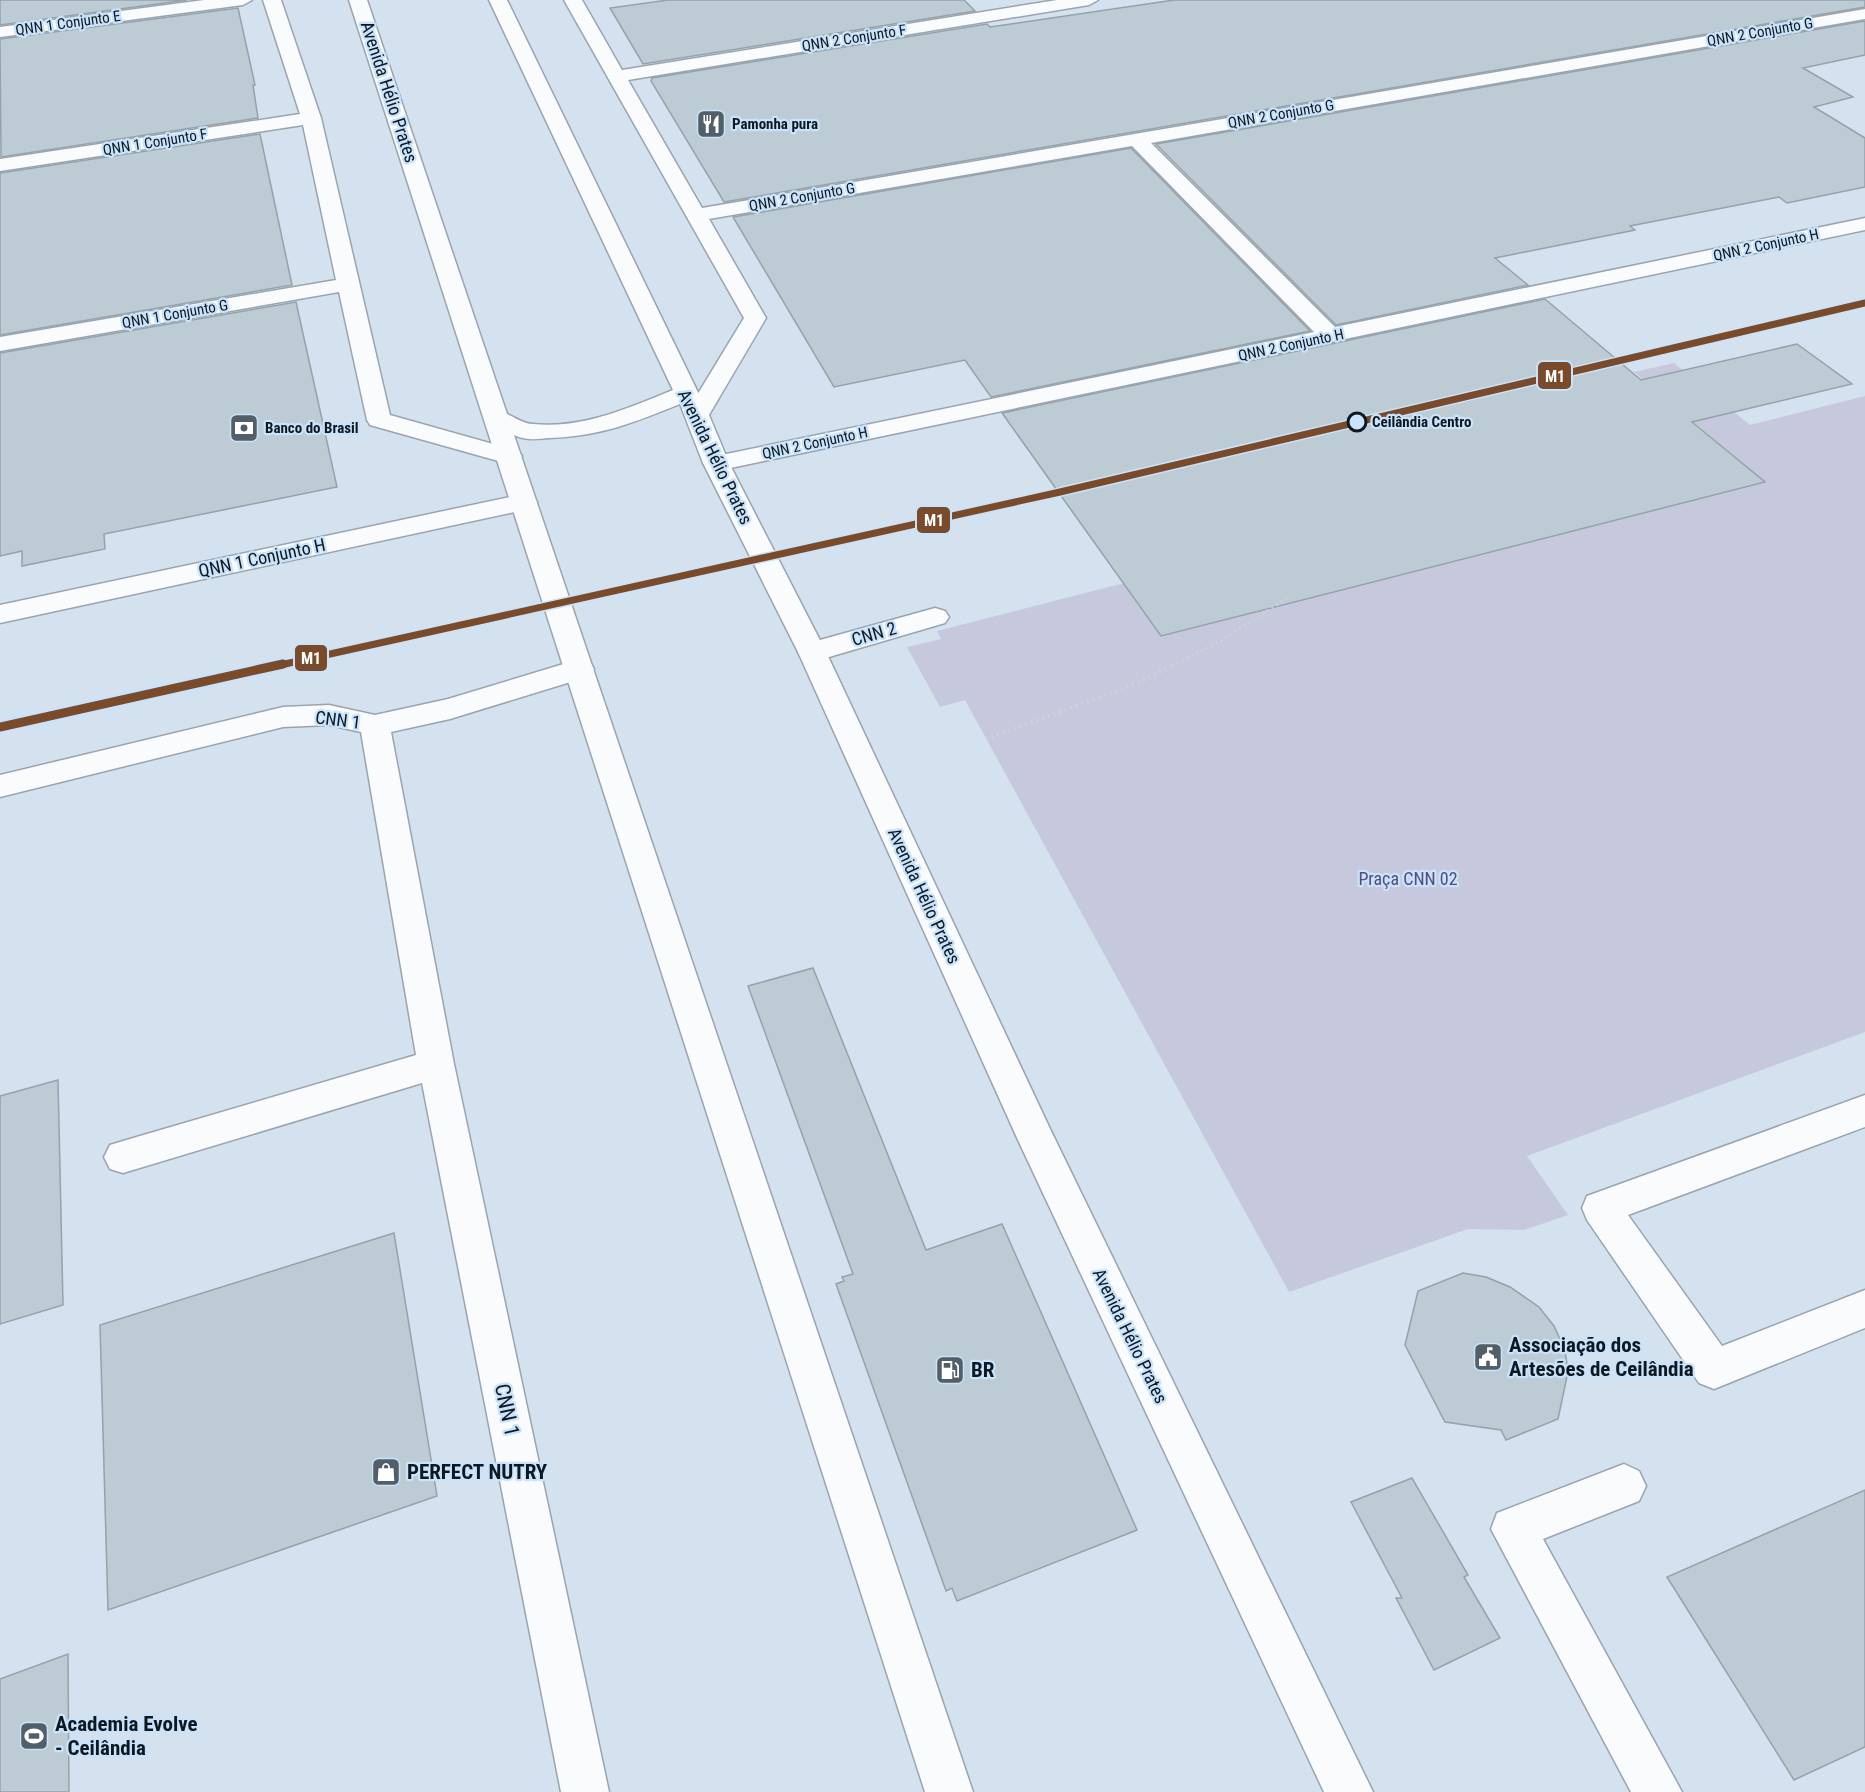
<svg xmlns="http://www.w3.org/2000/svg" width="1865" height="1792" viewBox="0 0 1865 1792" font-family="'Roboto Condensed',sans-serif">
  <style>
    .green { fill: #c6c9de }
    .building { fill: #bdcbd4; stroke: #94a2aa; stroke-width: 1.5 }
    .lines { fill: none; stroke-linecap: round; stroke-linejoin: round }
    .minor-casing { stroke: #99a4ae; stroke-width: 3 }
    .major-casing { stroke: #99a4ae; stroke-width: 3 }
    .path-far1 { stroke: #cfd3d6; stroke-width: 3; stroke-dasharray: 1.5 4; stroke-linecap: butt }
    .path { stroke: #cfd3d6; stroke-width: 4; stroke-dasharray: 1.5 4.5; stroke-linecap: butt }
    .minor { fill: #f9fbfd; fill-rule: evenodd }
    .major { fill: #f9fbfd; fill-rule: evenodd }
    .metro-1-far1-casing { stroke: #c8e3fb; stroke-width: 10 }
    .metro-1-casing { stroke: #c8e3fb; stroke-width: 14 }
    .metro-1-far1 { stroke: #7a4b2a; stroke-width: 7 }
    .metro-1 { stroke: #7a4b2a; stroke-width: 9 }
    .stop-dot { fill: #c8e3fb; stroke: #0e1820; stroke-width: 3 }
    .labels { text-anchor: middle; stroke-width: 4.5; stroke-linejoin: round; paint-order: stroke }
    .far-street-label { font-size: 15px; fill: #0e1820; stroke: #c8e3fb }
    .far-poi-label { font-size: 15px; font-weight: bold; fill: #0e1820; stroke: #c8e3fb; text-anchor: start }
    .far-stop-label { font-size: 15px; font-weight: bold; fill: #0e1820; stroke: #c8e3fb; text-anchor: start }
    .street-label { font-size: 18px; fill: #0e1820; stroke: #c8e3fb }
    .park-label { font-size: 18px; fill: #58497f; stroke: #c8e3fb }
    .near-poi-label { font-size: 21px; font-weight: bold; fill: #0e1820; stroke: #c8e3fb; text-anchor: start }
    .near-street-label { font-size: 21px; fill: #0e1820; stroke: #c8e3fb }
    .line-badge { stroke: #c8e3fb; stroke-width: 2 }
    .badge-label { font-size: 16px; text-anchor: middle; font-weight: bold; fill: #fff }
  </style>
  <rect width="100%" height="100%" fill="#d4e2ef"/>
  <path class="green" d="M1674,363L1750,425L1865,396V1032L1527,1156L1568,1215L1524,1230L1468,1229L1289,1292L965,700L940,707L907,647L941,639L937,631L1124,583L1760,478L1634,372Z"/>
  <path class="building" d="M0,0H187L0,25Z
    M668,0H964L975,11L643,64L610,8Z
    M1174,0H1865V7L724,202L651,81L652,78L987,24L990,27Z
    M238,8L255,85H253L258,118L1,157L0,39Z
    M1865,21V55L1803,68L1853,97L1814,107L1865,138V187L1787,203L1779,197L1630,226L1635,230L1495,258L1528,285L1336,325L1156,144Z
    M260,134L292,285L0,335V173Z
    M1131,148L1310,331L991,397L965,360L834,387L733,217Z
    M1545,299L1641,380L1797,344L1852,384L1692,422L1765,482L1161,636L1002,413Z
    M296,302L337,487L104,534L105,549L22,566V551L0,556V353Z
    M813,968L926,1250L1002,1224L1137,1530L957,1601L952,1588L946,1591L836,1284L844,1281L842,1277L853,1274L748,986Z
    M58,1080L63,1305L0,1324V1096Z
    M394,1233L437,1496L108,1610L100,1325Z
    M1463,1273L1486,1277L1510,1287L1539,1307L1554,1326L1565,1350L1568,1372L1558,1419L1506,1440L1501,1430L1445,1422L1405,1345L1418,1291Z
    M1412,1478L1468,1575L1464,1577L1500,1638L1434,1670L1396,1598H1402L1351,1502Z
    M1865,1490V1747L1794,1780L1667,1577Z
    M68,1654L69,1792H0V1679Z"/>
  <g class="lines">
    <g class="minor-casing">
      <path id="minor" d="M204,0H252L243,5L0,37V27Z
        M263,0H281L321,118L390,415L518,451L522,456L518,461L509,464L370,425L367,420L339,292L0,351V337L336,280L303,125L0,171V159L300,114Z
        M564,0H582L622,70L1057,0H1098L1089,5L628,80L702,208L1865,9V19L1151,143L1335,327L1865,218V230L716,471L707,468L703,463L707,458L1314,332L1132,146L709,219L766,318L706,420L697,422L688,420L685,415L744,318Z
        M524,494L533,496L537,502L533,508L0,623V605Z
        M935,608L945,611L949,617L945,623L812,662L802,659L798,652L802,645Z
        M580,659L590,662L594,669L590,676L450,719L391,732L454,1064L609,1792H561L422,1083L123,1173L110,1169L104,1157L110,1145L123,1141L416,1055L361,732L329,725L283,727L0,797V775L283,707L329,705L375,715L448,699Z
        M1865,1095V1127L1628,1215L1722,1346L1865,1290V1328L1714,1389L1699,1383L1587,1220L1582,1208L1587,1196Z
        M1624,1464L1639,1471L1646,1486L1639,1501L1543,1539L1682,1792H1631L1491,1529L1497,1513Z"/>
    </g>
    <g class="major-casing">
      <path id="major" d="M349,0H367L507,414C514,417 524,424 533,424C583,429 628,408 673,390L489,0H507L709,415L729,463L826,652L1052,1133L1373,1792H1324L1018,1140L798,652L703,463L680,404C633,423 601,436 550,438C538,439 526,441 514,435L973,1792H925Z"/>
    </g>
    <path class="path-far1" d="M1172,666L1222,640L1289,597"/>
    <path class="path" d="M986,739L1138,683L1175,664"/>
    <use href="#minor" class="minor"/>
    <use href="#major" class="major"/>
    <g class="metro-1-far1-casing">
      <path id="metro-1-far1" d="M276,666L1060,492L1865,303"/>
    </g>
    <g class="metro-1-casing">
      <path id="metro-1" d="M0,727L283,664"/>
    </g>
    <use href="#metro-1-far1" class="metro-1-far1"/>
    <use href="#metro-1" class="metro-1"/>
  </g>
  <defs>
    <g id="restaurant-square" transform="scale(1.5)"><rect x="-9" y="-9" width="18" height="18" rx="4" fill="#535f68" stroke="#c8e3fb"/><path d="M-5-6h1v4h1v-4h1v4h1v-4h1v5L-1.5 .5V6h-2V.5L-5-1ZM5-6V6H3V1.5H1.5Q1.5-4 5-6Z" fill="#fff"/></g>
    <g id="bank-square" transform="scale(1.5)"><rect x="-9" y="-9" width="18" height="18" rx="4" fill="#535f68" stroke="#c8e3fb"/><path d="M-6-4H6V4H-6ZM0-2.3a2.3 2.3 0 1 0 0 4.6a2.3 2.3 0 1 0 0-4.6Z" fill="#fff"/></g>
    <g id="civic-square" transform="scale(1.5)"><rect x="-9" y="-9" width="18" height="18" rx="4" fill="#535f68" stroke="#c8e3fb"/><path d="M-.6-6.5H3V-4.5H.6V-3L4-1V1h2V6H-6V1h2V-1L-.6-3ZM-1.2 2.5V6h2.4V2.5Z" fill="#fff"/></g>
    <g id="fuel-square" transform="scale(1.5)"><rect x="-9" y="-9" width="18" height="18" rx="4" fill="#535f68" stroke="#c8e3fb"/><path d="M-5.5-6h7V0h2V4h1.3V-2.5L3-4.5l.8-.8L6-3V5H2.5V1h-1V6h-7ZM-4.2-4.7v3.2H.2V-4.7Z" fill="#fff"/></g>
    <g id="shop-square" transform="scale(1.5)"><rect x="-9" y="-9" width="18" height="18" rx="4" fill="#535f68" stroke="#c8e3fb"/><path d="M-5-2.5h2.3a2.7 3.5 0 0 1 5.4 0H5L5.5 6h-11ZM-1.5-2.5h3a1.5 2.3 0 0 0-3 0Z" fill="#fff"/></g>
    <g id="stadium-square" transform="scale(1.5)"><rect x="-9" y="-9" width="18" height="18" rx="4" fill="#535f68" stroke="#c8e3fb"/><path d="M0-5a6.5 5 0 1 0 0 10a6.5 5 0 1 0 0-10ZM-3.5-1.8h7v3.6h-7Z" fill="#fff"/></g>
  </defs>
  <g fill-rule="evenodd">
    <use href="#restaurant-square" x="711" y="124"/>
    <use href="#bank-square" x="244" y="428"/>
    <use href="#civic-square" x="1488" y="1357"/>
    <use href="#fuel-square" x="950" y="1370"/>
    <use href="#shop-square" x="386" y="1472"/>
    <use href="#stadium-square" x="34" y="1736"/>
  </g>
  <circle class="stop-dot" cx="1357" cy="422" r="9"/>
  <g class="labels">
    <g class="far-street-label">
      <text transform="translate(68 23) rotate(-8)" y="5">QNN 1 Conjunto E</text>
      <text transform="translate(1760 32) rotate(-10)" y="5">QNN 2 Conjunto G</text>
      <text transform="translate(854 38) rotate(-9)" y="5">QNN 2 Conjunto F</text>
      <text transform="translate(1281 114) rotate(-10)" y="5">QNN 2 Conjunto G</text>
      <text transform="translate(155 142) rotate(-9)" y="5">QNN 1 Conjunto F</text>
      <text transform="translate(802 197) rotate(-10)" y="5">QNN 2 Conjunto G</text>
      <text transform="translate(1766 245) rotate(-12)" y="5">QNN 2 Conjunto H</text>
      <text transform="translate(175 314) rotate(-10)" y="5">QNN 1 Conjunto G</text>
      <text transform="translate(1291 345) rotate(-12)" y="5">QNN 2 Conjunto H</text>
      <text transform="translate(815 443) rotate(-12)" y="5">QNN 2 Conjunto H</text>
    </g>
    <g class="far-poi-label">
      <text x="732" y="129">Pamonha pura</text>
      <text x="265" y="433">Banco do Brasil</text>
    </g>
    <g class="far-stop-label">
      <text x="1372" y="427">Ceilândia Centro</text>
    </g>
    <g class="street-label">
      <text transform="translate(389 92) rotate(72)" y="6">Avenida Hélio Prates</text>
      <text transform="translate(715 457) rotate(64)" y="6">Avenida Hélio Prates</text>
      <text transform="translate(262 558) rotate(-12)" y="6">QNN 1 Conjunto H</text>
      <text transform="translate(874 634) rotate(-16)" y="6">CNN 2</text>
      <text transform="translate(338 720) rotate(7)" y="6">CNN 1</text>
      <text transform="translate(924 896) rotate(65)" y="6">Avenida Hélio Prates</text>
      <text transform="translate(1130 1336) rotate(64)" y="6">Avenida Hélio Prates</text>
    </g>
    <g class="park-label">
      <text x="1408" y="885">Praça CNN 02</text>
    </g>
    <g class="near-poi-label">
      <text x="1509" y="1352">Associação dos<tspan x="1509" dy="24">Artesões de Ceilândia</tspan></text>
      <text x="971" y="1377">BR</text>
      <text x="407" y="1479">PERFECT NUTRY</text>
      <text x="55" y="1731">Academia Evolve<tspan x="55" dy="24">- Ceilândia</tspan></text>
    </g>
    <g class="near-street-label">
      <text transform="translate(507 1410) rotate(78)" y="7">CNN 1</text>
    </g>
  </g>
  <g class="line-badge">
    <rect x="1537" y="361" width="35" height="29" rx="6" fill="#7a4b2a"/>
    <rect x="916" y="506" width="35" height="28" rx="6" fill="#7a4b2a"/>
    <rect x="294" y="644" width="34" height="28" rx="6" fill="#7a4b2a"/>
  </g>
  <g class="badge-label">
    <text x="1555" y="382">M1</text>
    <text x="934" y="526">M1</text>
    <text x="311" y="664">M1</text>
  </g>
</svg>
